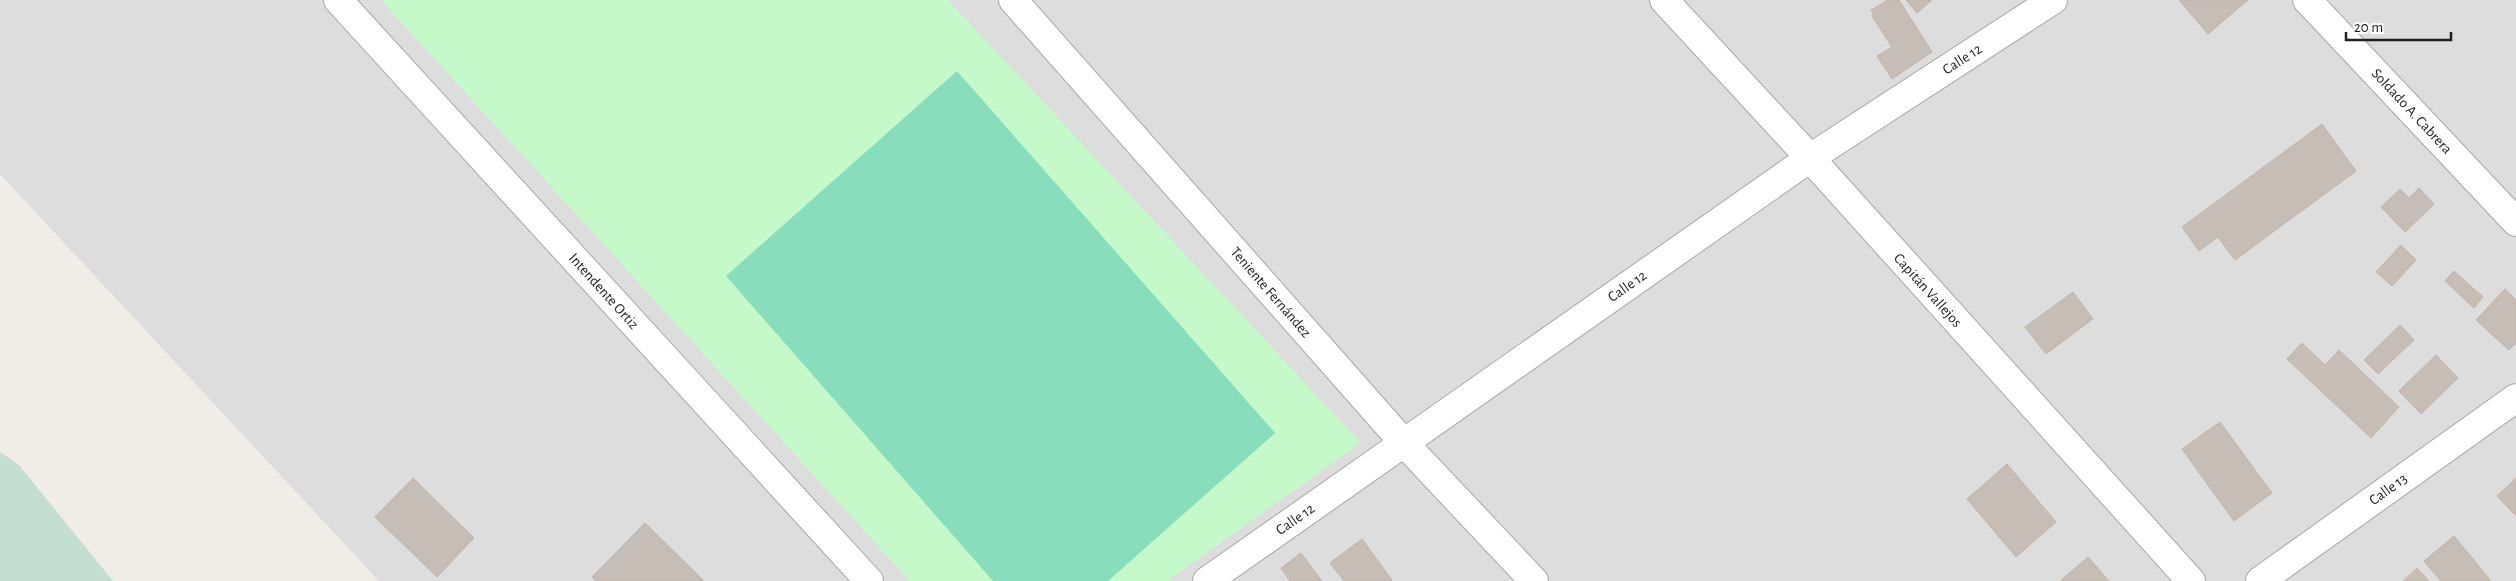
<svg xmlns="http://www.w3.org/2000/svg" width="2516" height="581" viewBox="0 0 2516 581" font-family="'Alegreya Sans',sans-serif">
  <style>
    .residential { fill: #dedddd }
    .wetland { fill: #c4ded2 }
    .park { fill: #c6f9ca }
    .pitch { fill: #87ddbc }
    .building { fill: #c5bdb6; stroke: #c2b4a9 }
    .lines { fill: none; stroke-linecap: round; stroke-linejoin: round }
    .street-casing { stroke: #a7a7a7; stroke-width: 30 }
    .street { stroke: #fff; stroke-width: 28 }
    .labels { text-anchor: middle; stroke-width: 4; stroke-linejoin: round; paint-order: stroke }
    .street-label { font-size: 15px; fill: #202020; stroke: #fff }
  </style>
  <rect width="100%" height="100%" fill="#f0ede7"/>
  <path class="residential" d="M0,0H2516V581H379L0,174Z"/>
  <path class="wetland" d="M0,452L18,464L113,581H0Z"/>
  <path class="park" d="M381,0H948L1361,443L1167,581H910Z"/>
  <path class="pitch" d="M957,71L1275,433L1108,581H993L726,276Z"/>
  <path class="building" d="M1888,0H1899L1932,52L1892,79L1877,56L1892,47L1872,16L1874,15L1871,10Z
    M1906,0H1932L1917,13Z
    M2179,0H2248L2208,34Z
    M2322,124L2356,171L2235,260L2218,237L2199,251L2182,227Z
    M2419,188L2434,204L2405,232L2381,207L2400,189L2409,198Z
    M2401,245L2416,260L2392,286L2376,272Z
    M2454,271L2483,297L2474,308L2445,281Z
    M2505,289L2516,300V343L2509,350L2476,320Z
    M2073,292L2093,319L2046,354L2025,327Z
    M2400,325L2414,340L2378,374L2364,360Z
    M2302,343L2325,365L2339,350L2399,407L2371,438L2287,359Z
    M2436,355L2458,378L2421,414L2399,391Z
    M2220,422L2272,493L2234,521L2182,449Z
    M2007,464L2056,522L2016,557L1967,499Z
    M413,478L474,538L437,577L375,517Z
    M2516,478V516L2497,496Z
    M645,523L704,581H596L592,577Z
    M2454,536L2491,581H2441L2424,561Z
    M1362,539L1392,580L1391,581H1344L1330,563Z
    M1301,553L1322,581H1290L1281,568Z
    M2088,557L2109,581H2060Z
    M2417,568L2429,581H2403Z"/>
  <g class="lines">
    <g class="street-casing">
      <path id="street" d="M338,0L869,581
        M1013,0L1404,443L1534,581
        M1664,0L1810,158L2191,581
        M2307,0L2516,222
        M1207,581L1810,158L2053,0
        M2260,581L2516,398"/>
    </g>
    <use href="#street" class="street"/>
  </g>
  <g class="labels">
    <g class="street-label">
      <text transform="translate(1962 59) rotate(-33)" y="5">Calle 12</text>
      <text transform="translate(2412 111) rotate(47)" y="5">Soldado A. Cabrera</text>
      <text transform="translate(1627 286) rotate(-35)" y="5">Calle 12</text>
      <text transform="translate(1928 290) rotate(48)" y="5">Capitán Vallejos</text>
      <text transform="translate(604 291) rotate(48)" y="5">Intendente Ortiz</text>
      <text transform="translate(1271 292) rotate(49)" y="5">Teniente Fernández</text>
      <text transform="translate(2388 489) rotate(-36)" y="5">Calle 13</text>
      <text transform="translate(1295 519) rotate(-35)" y="5">Calle 12</text>
    </g>
  </g>
  <path d="M2346 32v8h105v-8" fill="none" stroke="#202020" stroke-width="2.5"/>
  <text x="2354" y="32" font-size="15" fill="#202020" stroke="#ffffff" stroke-width="4" paint-order="stroke">20 m</text>
</svg>
